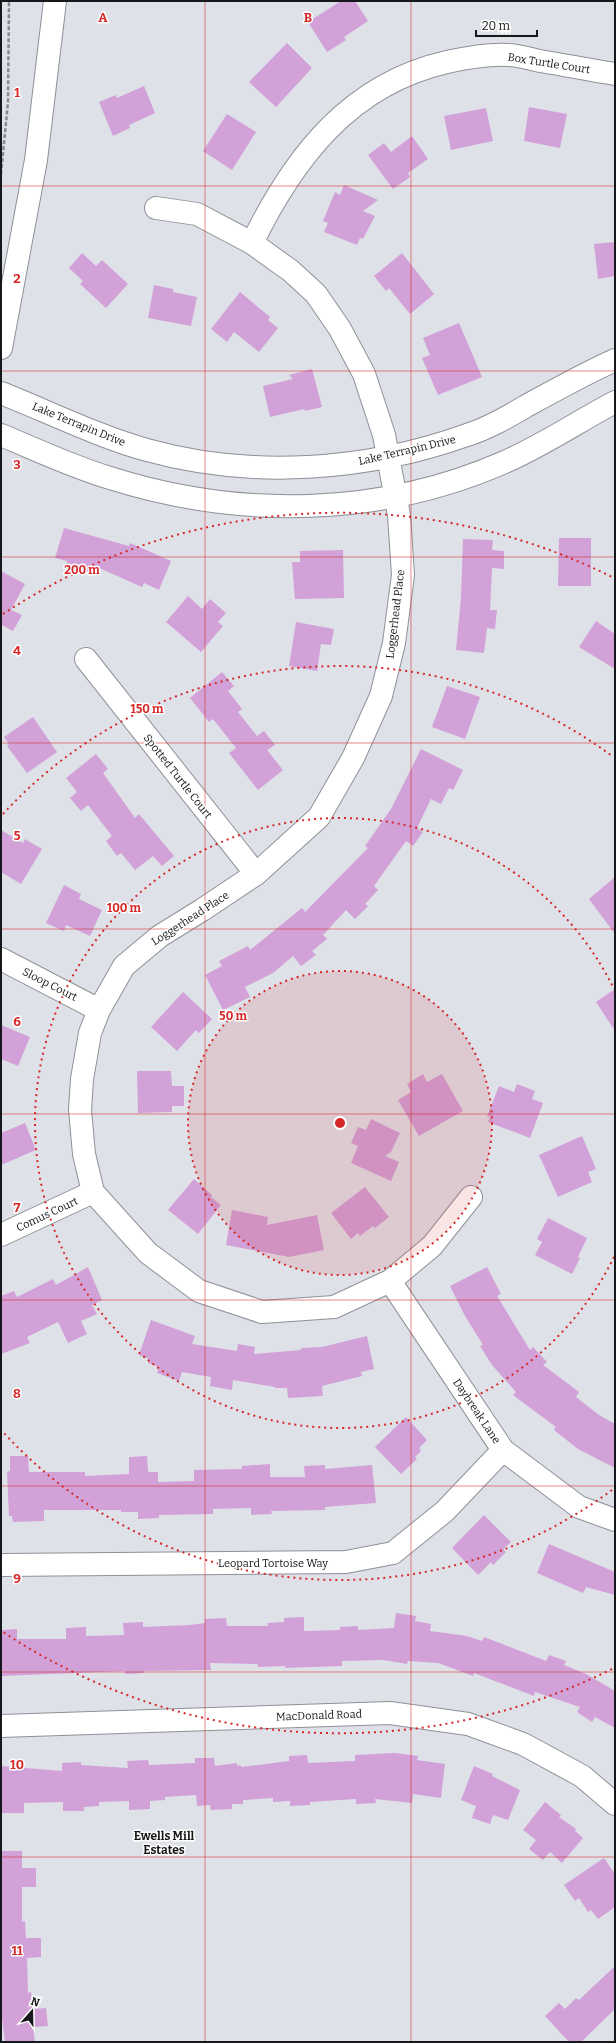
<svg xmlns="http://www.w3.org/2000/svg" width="616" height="2043" viewBox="0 0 616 2043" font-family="Bitter,serif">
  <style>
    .building { fill: #d1a1d8 }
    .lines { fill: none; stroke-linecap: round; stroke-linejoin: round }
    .minor-casing { stroke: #8f9098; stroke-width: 24 }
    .path { stroke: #87898f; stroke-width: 2.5; stroke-dasharray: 4 2; stroke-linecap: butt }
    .minor { stroke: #fff; stroke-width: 22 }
    .grid { fill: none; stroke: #d62828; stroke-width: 1; stroke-opacity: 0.55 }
    .ring { fill: none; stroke: #d62828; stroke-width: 2; stroke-dasharray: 2 4 }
    .labels { text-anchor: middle; stroke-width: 3; stroke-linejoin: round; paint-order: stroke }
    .street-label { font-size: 11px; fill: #16171a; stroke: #fff }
    .neighbourhood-label { font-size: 12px; font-weight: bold; fill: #16171a; stroke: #fff }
    .grid-label { font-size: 13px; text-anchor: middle; font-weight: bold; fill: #d62828; stroke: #fff; stroke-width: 3; stroke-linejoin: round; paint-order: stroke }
    .centre { fill: #d62828; stroke: #fff; stroke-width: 2 }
    .ring-label { font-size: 12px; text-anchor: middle; font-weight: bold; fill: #d62828; stroke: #fff; stroke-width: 3; stroke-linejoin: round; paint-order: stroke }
  </style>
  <rect width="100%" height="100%" fill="#dfe1e9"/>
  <path class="building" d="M341,1H355L368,21L344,37L346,40L327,52L308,22Z
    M287,43L312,68L276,107L249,82Z
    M144,86L155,113L129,125L130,128L113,136L99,102L116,95L117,98Z
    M529,107L567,114L560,148L524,141Z
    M486,108L493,141L451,150L444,116Z
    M227,114L256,132L232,170L203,151Z
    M412,136L428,159L408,173L410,177L393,189L368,155L384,143L391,152Z
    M344,185L378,200L363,211L375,216L363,239L360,238L357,245L324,232L328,223L323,221L335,192L340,195Z
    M615,242V276L598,279L594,244Z
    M82,253L96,266L102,260L128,284L106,308L80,284L83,281L69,268Z
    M402,253L434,294L410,314L389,288L386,291L374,276Z
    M154,285L173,289V292L197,297L191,326L148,318Z
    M240,292L270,317L268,320L278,328L259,352L234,332L227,342L211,329Z
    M459,323L482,377L438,395L422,358L430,355L423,338Z
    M312,369L322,407L305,411L304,409L270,417L263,386L293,379L289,375Z
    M64,528L129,546L130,543L171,561L159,590L144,583L142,587L97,567L95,574L66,565L67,561L55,558Z
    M559,538H591V586H558Z
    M463,539L493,540L492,550L504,551V569L492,568L490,610H497L495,629L487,628L484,653L456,650L461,597Z
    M343,550L344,598L295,599L292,562H300V551Z
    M1,571L25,584L11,610L22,615L13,631L2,625L1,627Z
    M188,596L202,609L210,599L226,613L218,622L223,626L201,652L166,622Z
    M596,621L615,634V669L579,647Z
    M296,622L334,629L331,645L321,644L317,671L289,666Z
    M222,672L234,686L228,691L242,709L238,712L257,736L264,731L275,745L267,750L283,770L258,790L229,753L236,748L213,719L209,722L190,698Z
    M447,686L480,697L465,739L432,727Z
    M33,717L57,752L27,773L7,746L9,744L4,737Z
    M421,749L463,770L453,790L449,788L441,804L431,799L417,828L423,832L413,846L406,841L374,886L378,890L365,904L368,906L355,919L346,910L323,935L327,939L312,951L316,955L301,966L293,956L273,973L245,987L250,997L223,1010L205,975L222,966L219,961L248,946L250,950L302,908L305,912L368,848L365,846L391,809Z
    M96,754L108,769L103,773L135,818L139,814L174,856L162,866L153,856L135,870L121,853L117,856L106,841L112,836L88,805L81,811L70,798L77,792L66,778Z
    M1,830L23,843L25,839L42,849L21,884L1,872Z
    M615,877V934L589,899Z
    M64,885L81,894L79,899L102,910L90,936L66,925L64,931L46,923Z
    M615,989V1031L596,1002Z
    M183,992L212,1019L199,1033L196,1030L177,1051L151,1027Z
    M1,1025L30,1037L18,1066L1,1059Z
    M137,1071H171L172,1086H184V1106H172V1112L138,1113Z
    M423,1074L427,1082L442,1074L463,1111L419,1136L398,1100L411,1092L407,1084Z
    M517,1084L535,1091L532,1099L543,1103L530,1138L488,1122L490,1117L487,1116L499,1086L514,1092Z
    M371,1119L400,1133L391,1152L385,1156L399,1162L391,1181L351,1163L358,1146L351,1143L358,1127L366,1130Z
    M25,1123L36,1150L1,1165V1133Z
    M582,1136L596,1169L588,1172L592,1182L558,1197L539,1155Z
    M194,1179L212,1195L211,1197L221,1205L198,1234L168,1210Z
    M365,1187L389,1217L375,1228L373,1226L360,1236L358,1233L351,1239L331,1213Z
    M232,1210L268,1217L267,1225L317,1215L324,1250L289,1257L226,1245Z
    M548,1218L587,1238L578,1257L580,1258L572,1274L535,1255L542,1242L537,1239Z
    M88,1267L102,1300L92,1305L97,1314L81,1321L87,1334L68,1343L58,1322L27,1337L30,1343L1,1354V1296L14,1291L17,1297L53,1279L56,1285Z
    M487,1267L501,1294L497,1296L530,1350L533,1347L547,1362L543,1365L579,1392L576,1397L599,1415L615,1424V1468L578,1449L554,1430L556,1427L513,1395L516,1392L492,1365L480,1346L483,1345L465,1316L450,1286Z
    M151,1320L195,1336L192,1344L237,1351L238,1344L255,1347L254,1354L301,1350V1348L322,1347L367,1336L374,1369L361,1372L362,1376L322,1386L323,1396L288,1398L287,1388H275V1387L233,1380L232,1390L210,1386L211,1377L182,1372L179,1381L157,1373L159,1367L148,1363L149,1359L139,1355Z
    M406,1417L427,1440L419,1448L421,1451L415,1457L417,1459L401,1474L375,1447Z
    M10,1456H28L29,1472H85V1476L129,1474V1457L147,1456L148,1472H158V1482L194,1481V1470L242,1469V1466L270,1464V1477H305L304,1466L325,1465V1469L372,1465L376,1503L325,1507V1510L271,1511L272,1514L251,1515V1508L213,1509V1514L159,1515V1518L138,1519V1512H121V1510H44V1521L13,1522L12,1516H9L7,1472L10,1471Z
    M484,1515L511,1542L503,1549L506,1552L493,1565L491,1562L478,1575L452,1548Z
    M549,1544L615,1572V1595L586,1587L583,1593L537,1573Z
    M396,1613L416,1616L415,1621L431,1624L430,1631L467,1636L482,1641L484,1637L546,1661L549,1655L566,1661L564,1665L586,1674L615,1691V1728L595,1717L592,1722L577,1712L580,1707L535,1692L534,1696L474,1673L473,1676L438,1663L408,1661L407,1664L383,1660L342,1661V1666L285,1668V1666L258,1667L257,1664L210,1663L211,1670L144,1671V1673L125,1674V1671L1,1676V1630L17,1629V1639H66V1628L86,1627V1636L124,1635L123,1623L143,1622V1627L190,1625L205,1623V1619L226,1618L227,1626H268L267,1623L284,1622V1618L304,1617V1631L340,1630V1627L358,1626V1630L394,1628Z
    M395,1753L418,1756L417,1760L445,1764L441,1798L413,1794L412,1803L375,1799L376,1803L356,1804V1799L310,1802V1805L290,1806V1801L273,1802V1798L243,1800V1804H232V1809L211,1810L210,1805L197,1806L196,1795L165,1797V1800L150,1801V1809L129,1810V1801L99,1802V1806L84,1807V1811H63V1802L24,1803V1813H2L1,1766L62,1771V1763L81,1762V1765L128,1768L127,1761L148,1760L149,1765L195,1763V1758H214L215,1766L237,1763V1766L241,1765V1767L289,1761V1756L307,1755L308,1763L355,1761V1755Z
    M474,1766L493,1774L492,1776L520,1790L508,1820L493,1815L490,1824L472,1818L476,1806L461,1800Z
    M545,1802L561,1815L559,1817L576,1829L575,1831L583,1838L562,1863L550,1852L543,1860L529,1849L536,1840L523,1830Z
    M1,1851H22V1868H36V1887H22V1922L25,1921L26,1938H41V1957L27,1958L28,1993L31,1992L33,2009L46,2008L48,2026L33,2027L35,2042H5L1,2011Z
    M604,1858L615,1874V1907L598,1919L591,1910L588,1912L579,1898L575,1901L564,1885Z
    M615,1966V2009L581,2042H569L545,2016L559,2003L565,2009L576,1998L579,2000Z"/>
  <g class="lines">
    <g class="minor-casing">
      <path id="minor" d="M156,208L197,214L252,243L291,271L316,294L340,329L364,374L384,435L399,515L403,575L394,643L381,696L353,758L319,817L256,874L202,910L160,936L124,966L99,1010L90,1033L82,1079L80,1110L84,1154L93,1192L148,1253L199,1291L262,1312L334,1307L390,1281L432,1246L471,1197
        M252,243C294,157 350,84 447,62C466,58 488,54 507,55C518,55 530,59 540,61C565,65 590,70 615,74
        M1,348L36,160L55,1
        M1,393C49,412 97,436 147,450C251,479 366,471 467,435C489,428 509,416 528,405C557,389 586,373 615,360
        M1,435C37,450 73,467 110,478C240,519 381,517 507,461C545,444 579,421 615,402
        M86,659L256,874
        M1,959L99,1010
        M1,1235L93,1192
        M390,1281L503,1450L579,1507L615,1520
        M1,1565L346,1562L393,1553L445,1511L503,1450
        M1,1726L390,1713L468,1724L523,1744L582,1776L615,1804"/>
    </g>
    <path class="path" d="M1,174L8,102L9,1"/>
    <use href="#minor" class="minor"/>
  </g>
  <path class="grid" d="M205,1V2042M411,1V2042M1,186H615M1,371H615M1,557H615M1,743H615M1,929H615M1,1114H615M1,1300H615M1,1486H615M1,1672H615M1,1857H615"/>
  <circle cx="340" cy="1123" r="152" fill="#d62828" fill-opacity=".12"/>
  <g class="ring">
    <circle cx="340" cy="1123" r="152"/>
    <path d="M614 1257A305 305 0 1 1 614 989"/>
    <path d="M612 1490A457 457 0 0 1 3 1432M3 814A457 457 0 0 1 612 756"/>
    <path d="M612 1669A610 610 0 0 1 3 1632M3 614A610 610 0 0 1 612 577"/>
  </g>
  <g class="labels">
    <g class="street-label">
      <text transform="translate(549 63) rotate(9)" y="4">Box Turtle Court</text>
      <text transform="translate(79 424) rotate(22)" y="4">Lake Terrapin Drive</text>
      <text transform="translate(407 450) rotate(-13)" y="4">Lake Terrapin Drive</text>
      <text transform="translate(395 614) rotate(-83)" y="4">Loggerhead Place</text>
      <text transform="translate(178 776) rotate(52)" y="4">Spotted Turtle Court</text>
      <text transform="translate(190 918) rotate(-33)" y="4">Loggerhead Place</text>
      <text transform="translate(50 984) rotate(27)" y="4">Sloop Court</text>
      <text transform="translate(47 1214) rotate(-25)" y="4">Comus Court</text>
      <text transform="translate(477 1411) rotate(56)" y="4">Daybreak Lane</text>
      <text x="273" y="1567">Leopard Tortoise Way</text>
      <text transform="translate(319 1715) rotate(-2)" y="4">MacDonald Road</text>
    </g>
    <g class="neighbourhood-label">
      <text x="164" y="1840">Ewells Mill<tspan x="164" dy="14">Estates</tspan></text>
    </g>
  </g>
  <g class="grid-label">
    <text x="103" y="22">A</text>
    <text x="308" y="22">B</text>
    <text x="17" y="97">1</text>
    <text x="17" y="283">2</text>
    <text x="17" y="469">3</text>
    <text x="17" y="655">4</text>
    <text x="17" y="840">5</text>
    <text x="17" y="1026">6</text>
    <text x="17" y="1212">7</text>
    <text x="17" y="1398">8</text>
    <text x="17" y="1583">9</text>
    <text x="17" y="1769">10</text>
    <text x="17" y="1955">11</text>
  </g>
  <circle cx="340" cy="1123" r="6" class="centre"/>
  <g class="ring-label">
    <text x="82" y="574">200 m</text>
    <text x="147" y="713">150 m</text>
    <text x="124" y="912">100 m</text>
    <text x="233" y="1020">50 m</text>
  </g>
  <rect width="616" height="2043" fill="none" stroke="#16171a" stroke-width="4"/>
  <g transform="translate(32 2011) rotate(20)" stroke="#ffffff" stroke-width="3" paint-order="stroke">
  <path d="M0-3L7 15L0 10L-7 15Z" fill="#16171a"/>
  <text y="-6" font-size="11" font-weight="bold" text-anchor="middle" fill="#16171a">N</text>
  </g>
  <path d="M476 30v6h61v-6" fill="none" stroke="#16171a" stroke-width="2"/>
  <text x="482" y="30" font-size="12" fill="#16171a" stroke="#ffffff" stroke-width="3" paint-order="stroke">20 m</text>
</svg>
